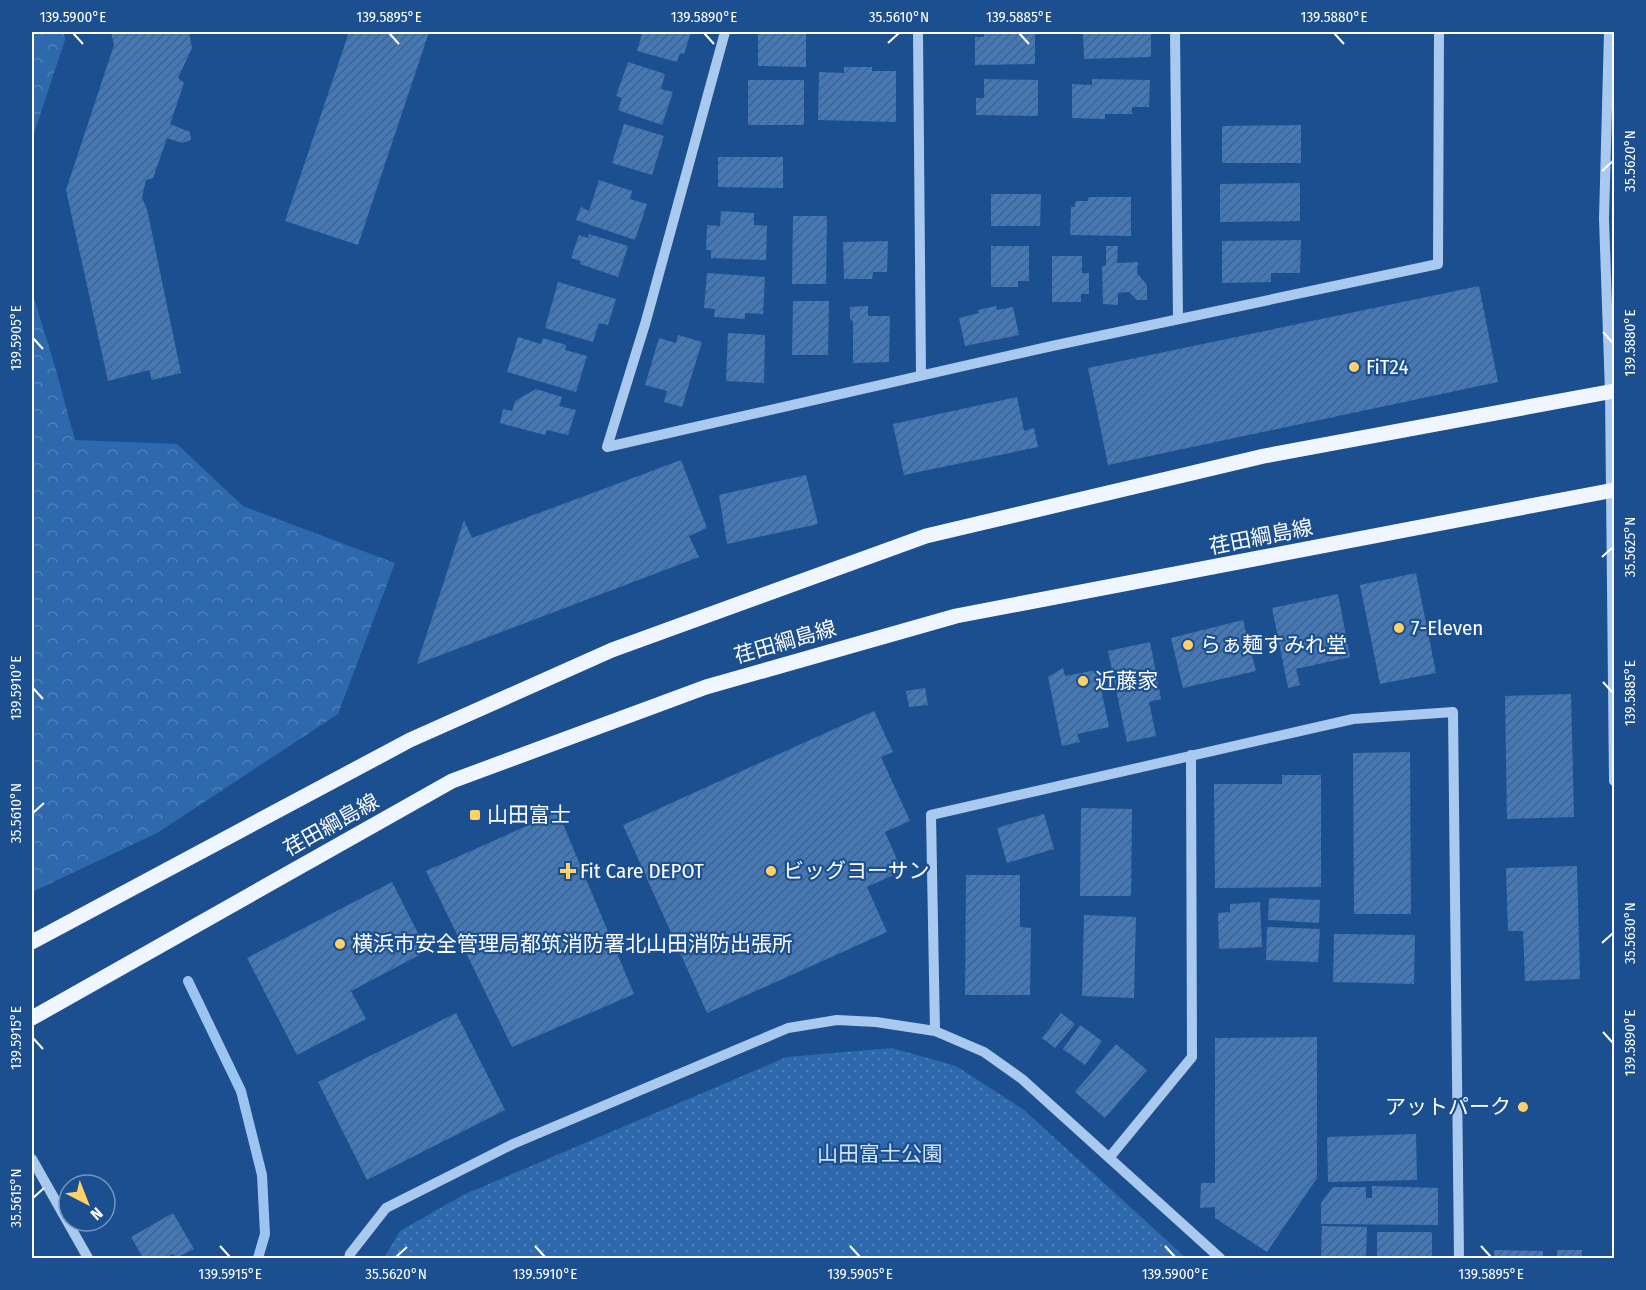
<svg xmlns="http://www.w3.org/2000/svg" width="1646" height="1290" viewBox="0 0 1646 1290" font-family="'Fira Sans Condensed','Noto Sans JP',sans-serif">
  <style>
    .forest { fill: url(#forest-crowns) }
    .park { fill: url(#park-dots) }
    .lines { fill: none; stroke-linecap: round; stroke-linejoin: round }
    .stream { stroke: #9cc4f0; stroke-width: 10 }
    .building { fill: url(#building-hatch) }
    .minor { stroke: #a9c9ee; stroke-width: 10 }
    .major { stroke: #f0f6ff; stroke-width: 15 }
    .ticks { fill: none; stroke: #fff; stroke-width: 2 }
    .poi-dot { fill: #ffd166; stroke: #1b4f8f; stroke-width: 2 }
    .labels { text-anchor: middle; stroke-width: 4.5; stroke-linejoin: round; paint-order: stroke }
    .poi-label { font-size: 21px; fill: #fff; stroke: #1b4f8f; text-anchor: start }
    .street-label { font-size: 21px; fill: #fff; stroke: #1b4f8f }
    .park-label { font-size: 21px; fill: #cfe3fa; stroke: #1b4f8f }
    .neatline { fill: none; stroke: #fff; stroke-width: 2 }
    .ticks-label { font-size: 15px; text-anchor: middle; fill: #fff }
  </style>
  <defs>
    <pattern id="forest-crowns" width="20" height="18" patternUnits="userSpaceOnUse" patternTransform="scale(1.5)"><rect width="20" height="18" fill="#2e69ad"/><path d="M2 6a3 3 0 1 1 6 0M12 15a3 3 0 1 1 6 0" fill="none" stroke="#4d80b9"/></pattern>
    <pattern id="park-dots" width="8" height="8" patternUnits="userSpaceOnUse" patternTransform="scale(1.5)"><rect width="8" height="8" fill="#2e69ad"/><path d="M2 2h.1M6 6h.1" fill="none" stroke="#4d80b9" stroke-width="1.8" stroke-linecap="round"/></pattern>
    <pattern id="building-hatch" width="6" height="6" patternUnits="userSpaceOnUse" patternTransform="scale(1.5)"><rect width="6" height="6" fill="#4478b7"/><path d="M-1 1l2-2M0 6l6-6M5 7l2-2" fill="none" stroke="#486282"/></pattern>
  </defs>
  <rect width="100%" height="100%" fill="#1b4f8f"/>
  <path class="forest" d="M32,32H64L65,40L32,139Z
    M32,292L54,363L75,440L177,444L243,506L395,563L338,714L157,833L32,892Z"/>
  <path class="park" d="M892,1048L956,1066L1024,1110L1186,1258H384L400,1231L463,1195L787,1057Z"/>
  <g class="lines">
    <path class="stream" d="M188,981L241,1091L262,1175L265,1234L258,1258"/>
  </g>
  <path class="building" d="M111,32H189L192,48L178,78L184,83L170,124L190,132L191,140L182,143L167,138L153,178L146,180L142,198L147,209L181,373L152,380L149,370L108,381L66,190L114,45Z
    M349,32H429L358,245L285,221Z
    M635,32H691L684,54L680,53L677,62L637,51L642,34Z
    M758,32H806V67L758,66Z
    M984,32H1035V64L975,65V37H984Z
    M1083,32H1151V57L1084,59Z
    M628,62L665,74L661,89L673,92L662,125L618,110L622,98L616,96Z
    M844,67H872V71H896V122L818,120L819,72L844,73Z
    M984,79L1038,80V116L976,115V98H984Z
    M1092,79L1150,80L1149,107H1132V114H1105V119L1072,118V84L1092,85Z
    M748,80H804V125H748Z
    M624,124L664,136L652,175L612,163Z
    M1301,125V163H1222V126Z
    M718,157H783V188L718,187Z
    M599,180L632,191L630,199L647,204L635,240L576,220L581,207L589,211Z
    M1300,183V221L1220,222V184Z
    M991,194H1041L1040,226H991Z
    M1088,197H1131V236L1070,235L1071,207H1075V201H1088Z
    M721,211L754,213V225L767,226L766,260L711,258V250H706L707,225L720,226Z
    M793,216H827L826,284H792Z
    M589,234L628,246L618,277L580,264L581,261L571,258L579,235L588,238Z
    M1301,240L1300,273H1271V282L1222,283V241Z
    M888,241L887,272H873L872,279H844L843,242Z
    M991,246H1029V281H1018V287H991Z
    M1106,246H1118L1117,263L1138,262L1137,273L1147,285V300H1137L1129,292L1118,293V305L1103,304L1102,267L1106,265Z
    M1052,256H1082V273H1089V294H1081V302H1052Z
    M707,273L765,277L763,314L745,313V319L714,317L715,309L704,308Z
    M558,282L616,299L608,325L599,323L593,342L545,328Z
    M1479,286L1498,382L1108,465L1088,368Z
    M793,301H829L828,355H792Z
    M868,306V316H890L889,362L853,363V321L850,320V307Z
    M996,306L997,310L1013,307L1019,335L965,346L959,318L979,313L978,310Z
    M728,333L765,335L764,383L726,381Z
    M678,335L702,342L682,407L664,402L667,391L645,385L659,338L676,343Z
    M518,337L541,344L543,338L566,345L565,350L587,356L576,392L507,372Z
    M536,389L562,397L559,406L576,410L568,435L547,430L545,435L500,423L503,409L512,411L515,401Z
    M1017,397L1024,431L1034,428L1038,447L904,475L893,424Z
    M681,460L707,528L689,536L699,557L417,664L464,520L472,538Z
    M806,475L818,524L727,544L719,495Z
    M1416,573L1436,673L1380,684L1360,585Z
    M1338,594L1350,657L1296,669L1300,685L1288,688L1272,608Z
    M1243,620L1256,671L1183,688L1171,638Z
    M1150,642L1161,699L1149,702L1156,736L1127,742L1108,651Z
    M1063,668L1065,676L1097,670L1109,727L1077,734L1080,742L1062,746L1048,677Z
    M925,688L928,705L909,707L906,691Z
    M1571,694L1574,817L1507,819L1505,696Z
    M874,711L893,752L881,757L910,821L885,832L902,871L867,887L887,932L707,1013L623,825Z
    M1410,752L1411,914H1354L1353,753Z
    M1282,775H1321V887L1215,888L1214,784H1282Z
    M1081,808L1132,809L1131,896H1080Z
    M558,812L634,994L512,1047L426,871Z
    M1044,814L1054,849L1007,863L997,828Z
    M1577,866L1580,979L1525,981L1523,931H1508L1506,868Z
    M966,875H1020V927L1031,928L1030,995H965Z
    M392,882L427,951L351,991L366,1019L297,1055L247,958Z
    M1269,898L1320,900L1319,923L1268,920Z
    M1260,902L1262,947L1219,949L1218,913L1230,912V904Z
    M1084,915L1136,917L1134,998L1082,996Z
    M1267,927L1320,929L1318,962L1266,960Z
    M1334,934L1415,935L1414,984L1333,982Z
    M456,1013L505,1110L367,1180L318,1082Z
    M1061,1013L1075,1024L1055,1048L1042,1038Z
    M1080,1025L1102,1041L1085,1065L1063,1049Z
    M1317,1037V1178L1267,1252L1215,1218V1207L1200,1208L1201,1183H1215V1038Z
    M1116,1044L1147,1070L1105,1118L1075,1092Z
    M1416,1134L1417,1180L1328,1182L1327,1137Z
    M1372,1186L1438,1188V1225L1321,1224V1203L1333,1187H1366V1198H1372Z
    M173,1213L194,1249L176,1258L173,1254L164,1258H143L131,1237Z
    M1322,1226L1367,1227L1366,1258L1321,1257Z
    M1377,1232H1432V1258H1377Z
    M1494,1250L1543,1251V1258H1494Z
    M1557,1250H1582V1258H1557Z"/>
  <g class="lines">
    <path class="minor" d="M725,32L646,321L607,447L1052,346L1438,264L1439,32
      M918,32L921,375
      M1175,32L1178,319
      M1609,32L1604,219L1610,392L1614,781
      M935,1031L931,815L1353,719L1453,712L1459,1258
      M1109,1158L1192,1057L1191,755
      M32,1159L88,1258
      M349,1258L350,1254L386,1208L513,1144L788,1028L837,1020L876,1022L935,1031L984,1052L1022,1079L1220,1258"/>
    <path class="major" d="M32,942L410,740L612,650L926,536L1264,456L1614,391
      M32,1018L452,781L706,687L956,616L1614,490"/>
  </g>
  <path class="ticks" d="M73,33L83,44M389,33L399,44M704,33L714,44M1019,33L1029,44M1334,33L1344,44M888,43L899,33M1602,171L1613,161M1603,332L1613,343M33,338L43,349M1602,557L1613,547M1603,682L1613,693M33,688L43,699M33,813L44,803M1602,943L1613,933M1603,1032L1613,1043M33,1038L43,1049M33,1198L44,1188M220,1246L230,1257M535,1246L545,1257M850,1246L860,1257M1165,1246L1175,1257M1481,1246L1491,1257M396,1257L407,1247"/>
  <g class="poi-dot">
    <circle cx="1354" cy="367" r="6"/>
    <circle cx="1399" cy="628" r="6"/>
    <circle cx="1188" cy="645" r="6"/>
    <circle cx="1083" cy="681" r="6"/>
    <rect x="469" y="809" width="12" height="12" rx="3"/>
    <path d="M565 862h6v6h6v6h-6v6h-6v-6h-6v-6h6z"/>
    <circle cx="771" cy="871" r="6"/>
    <circle cx="340" cy="944" r="6"/>
    <circle cx="1523" cy="1107" r="6"/>
  </g>
  <g class="labels">
    <g class="poi-label">
      <text x="1366" y="374">FiT24</text>
      <text x="1411" y="635">7-Eleven</text>
      <text x="1200" y="652">らぁ麺すみれ堂</text>
      <text x="1095" y="688">近藤家</text>
      <text x="487" y="822">山田富士</text>
      <text x="580" y="878">Fit Care DEPOT</text>
      <text x="783" y="878">ビッグヨーサン</text>
      <text x="352" y="951">横浜市安全管理局都筑消防署北山田消防出張所</text>
      <text x="1511" y="1114" text-anchor="end">アットパーク</text>
    </g>
    <g class="street-label">
      <text transform="translate(1261 537) rotate(-11)" y="7">荏田綱島線</text>
      <text transform="translate(785 642) rotate(-16)" y="7">荏田綱島線</text>
      <text transform="translate(331 825) rotate(-29)" y="7">荏田綱島線</text>
    </g>
    <g class="park-label">
      <text x="880" y="1161">山田富士公園</text>
    </g>
  </g>
  <rect width="1646" height="1290" fill="none" stroke="#1b4f8f" stroke-width="66"/>
  <g transform="translate(87 1203) rotate(138)"><circle r="28" fill="#1b4f8f" stroke="#7695bc" stroke-width="1.5"/>
  <path d="M0-4.5L10 22L0 15L-10 22Z" fill="#ffd166"/>
  <text y="-9" font-size="16" font-weight="bold" text-anchor="middle" fill="#ffffff">N</text>
  </g>
  <rect x="33" y="33" width="1580" height="1224" class="neatline"/>
  <g class="ticks-label">
    <text x="73" y="22">139.5900°E</text>
    <text x="389" y="22">139.5895°E</text>
    <text x="704" y="22">139.5890°E</text>
    <text x="899" y="22">35.5610°N</text>
    <text x="1019" y="22">139.5885°E</text>
    <text x="1334" y="22">139.5880°E</text>
    <text transform="translate(1630 161) rotate(-90)" y="5">35.5620°N</text>
    <text transform="translate(16 338) rotate(-90)" y="5">139.5905°E</text>
    <text transform="translate(1630 343) rotate(-90)" y="5">139.5880°E</text>
    <text transform="translate(1630 547) rotate(-90)" y="5">35.5625°N</text>
    <text transform="translate(16 688) rotate(-90)" y="5">139.5910°E</text>
    <text transform="translate(1630 693) rotate(-90)" y="5">139.5885°E</text>
    <text transform="translate(16 813) rotate(-90)" y="5">35.5610°N</text>
    <text transform="translate(1630 933) rotate(-90)" y="5">35.5630°N</text>
    <text transform="translate(16 1038) rotate(-90)" y="5">139.5915°E</text>
    <text transform="translate(1630 1043) rotate(-90)" y="5">139.5890°E</text>
    <text transform="translate(16 1198) rotate(-90)" y="5">35.5615°N</text>
    <text x="230" y="1279">139.5915°E</text>
    <text x="396" y="1279">35.5620°N</text>
    <text x="545" y="1279">139.5910°E</text>
    <text x="860" y="1279">139.5905°E</text>
    <text x="1175" y="1279">139.5900°E</text>
    <text x="1491" y="1279">139.5895°E</text>
  </g>
</svg>
